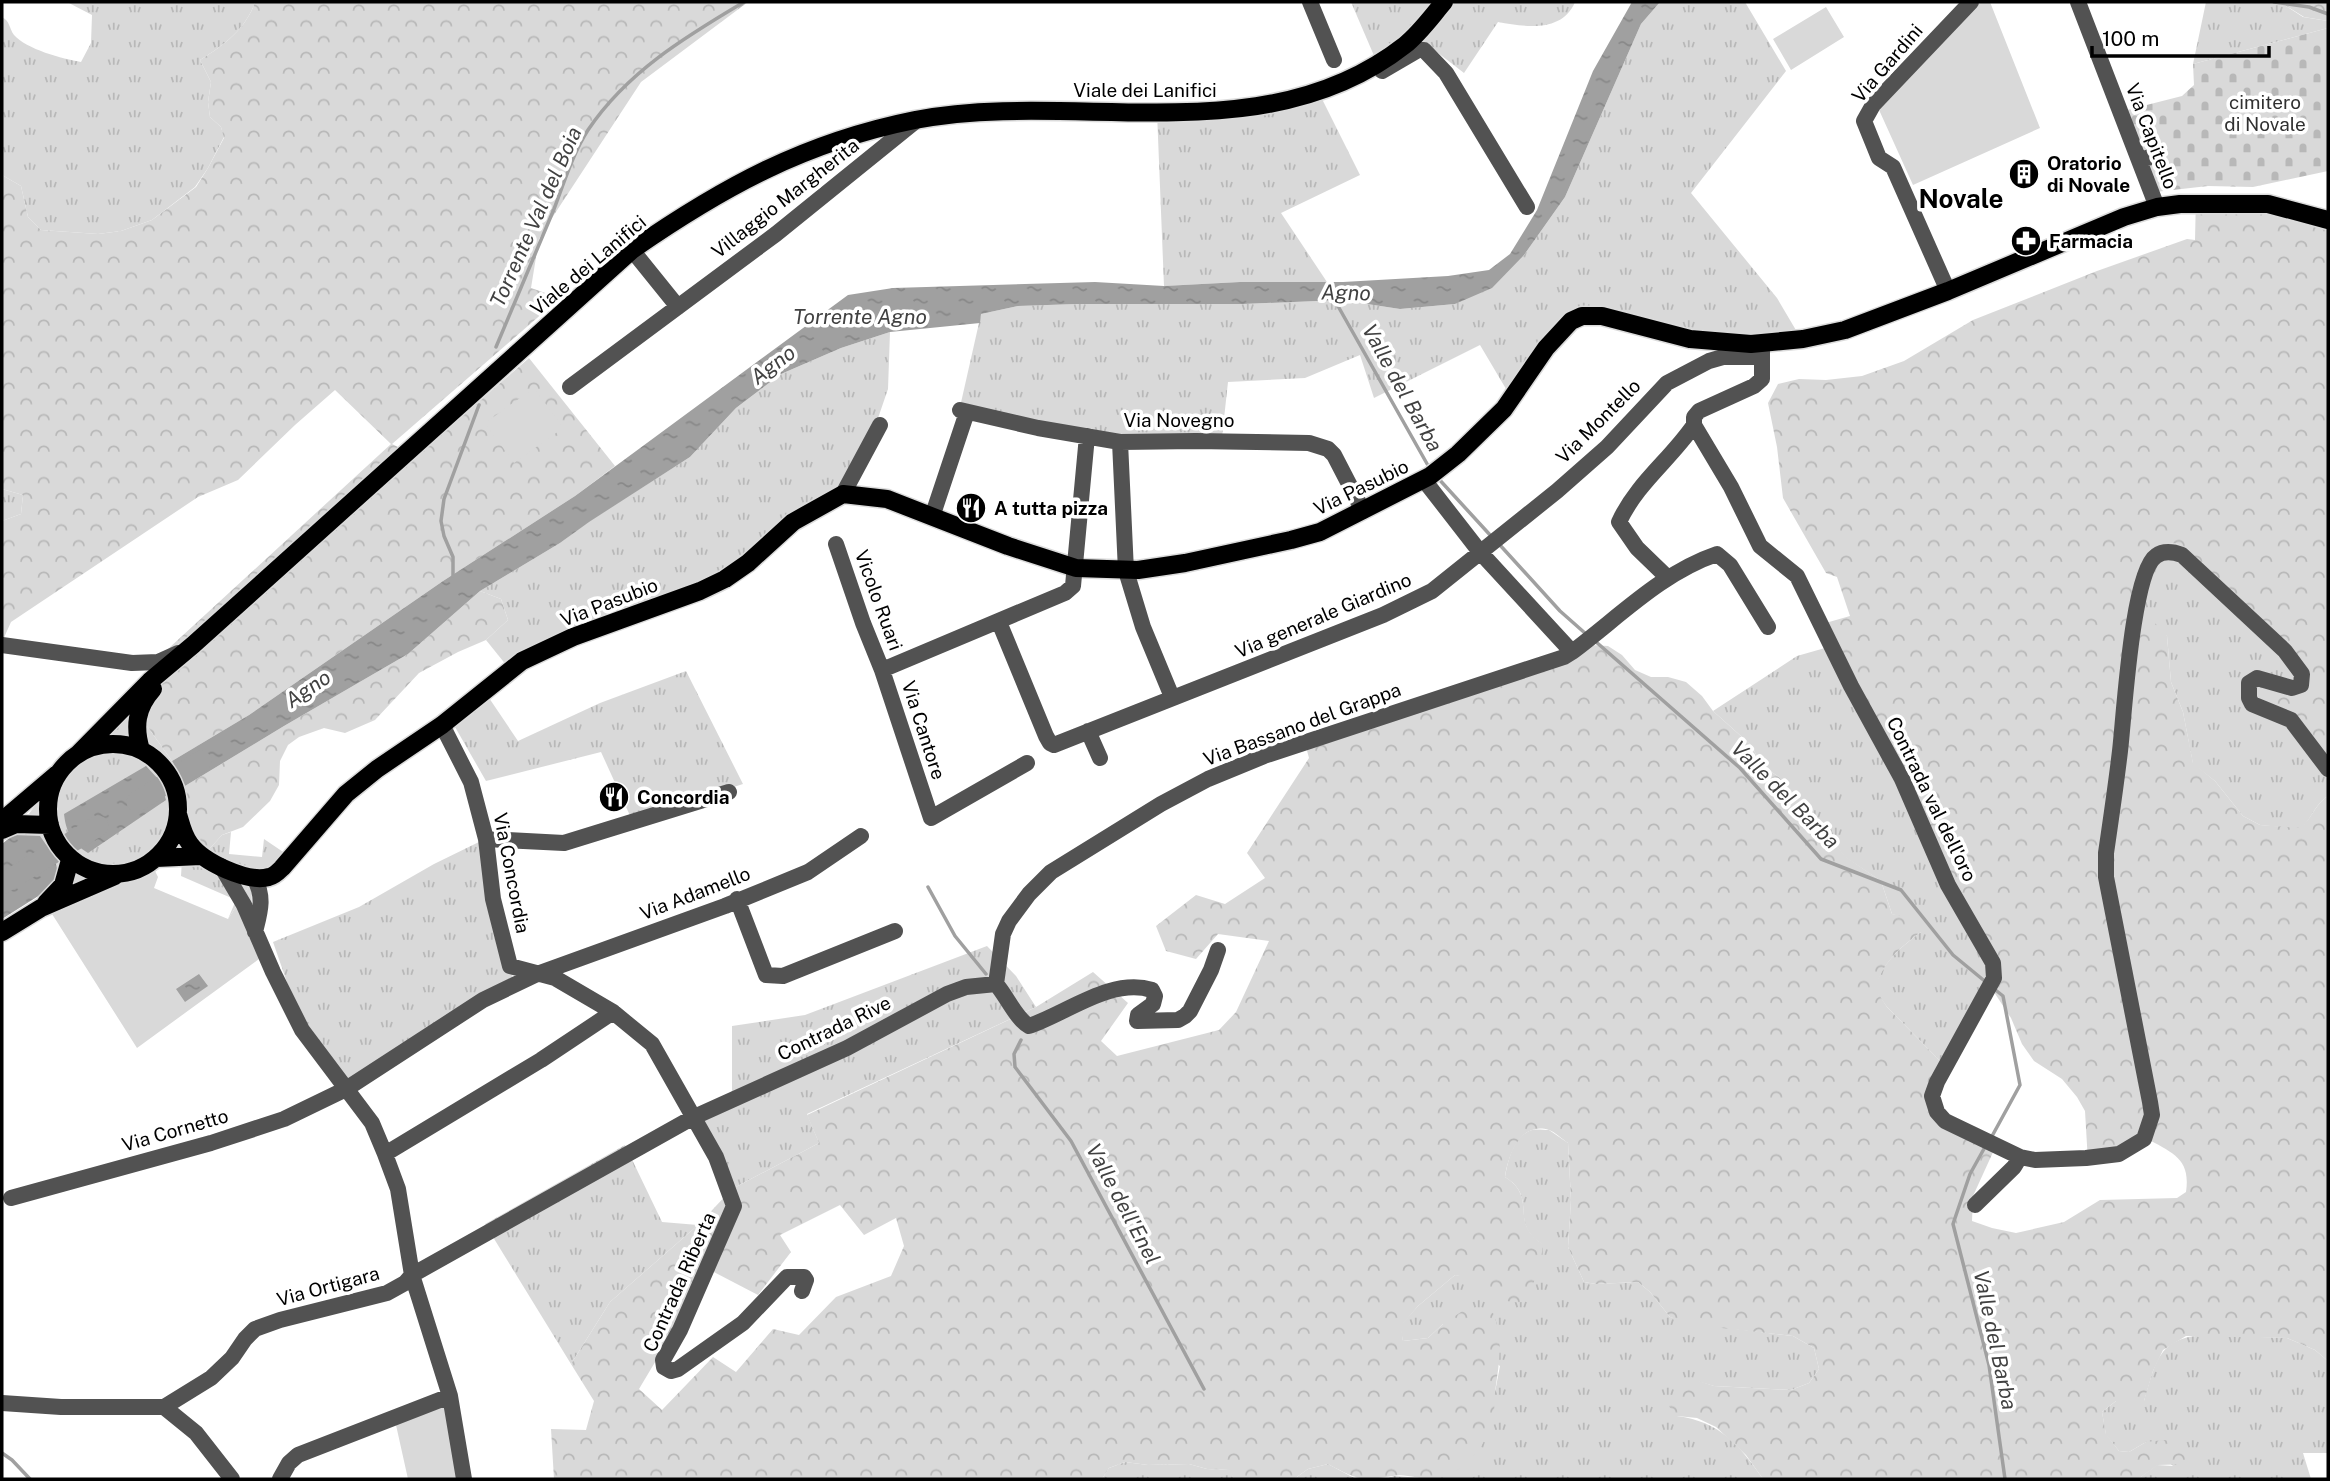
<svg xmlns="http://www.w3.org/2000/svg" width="2330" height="1481" viewBox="0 0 2330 1481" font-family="'Public Sans',sans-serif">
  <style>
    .grass { fill: url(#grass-tufts) }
    .forest { fill: url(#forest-crowns); fill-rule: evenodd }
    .cemetery { fill: url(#cemetery-stones) }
    .pitch { fill: #d9d9d9 }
    .water { fill: url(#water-ripples) }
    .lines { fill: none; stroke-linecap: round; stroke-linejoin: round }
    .stream { stroke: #a0a0a0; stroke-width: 3.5 }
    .river { stroke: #a0a0a0; stroke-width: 21 }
    .major-casing { stroke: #dbdbdb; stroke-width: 21 }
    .minor { stroke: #525252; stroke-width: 16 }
    .major { stroke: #000; stroke-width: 18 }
    .labels { text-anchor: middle; stroke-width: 7; stroke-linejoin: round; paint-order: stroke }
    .street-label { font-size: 19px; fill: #000; stroke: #fff }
    .park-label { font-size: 19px; fill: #303030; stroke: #fff }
    .poi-label { font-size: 19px; font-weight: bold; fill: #000; stroke: #fff; text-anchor: start }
    .water-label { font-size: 21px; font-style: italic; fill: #414141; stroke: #fff }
    .district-label { font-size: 26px; font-weight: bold; fill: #000; stroke: #fff }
  </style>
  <defs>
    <pattern id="grass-tufts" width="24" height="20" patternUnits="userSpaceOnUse" patternTransform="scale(1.75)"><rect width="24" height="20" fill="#d9d9d9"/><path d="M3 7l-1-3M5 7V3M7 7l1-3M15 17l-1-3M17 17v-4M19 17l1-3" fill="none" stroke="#b8b8b8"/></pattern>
    <pattern id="forest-crowns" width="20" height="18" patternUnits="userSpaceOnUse" patternTransform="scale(1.75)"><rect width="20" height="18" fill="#d9d9d9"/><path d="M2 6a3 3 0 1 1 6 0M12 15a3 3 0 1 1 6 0" fill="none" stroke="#b8b8b8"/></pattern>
    <pattern id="cemetery-stones" width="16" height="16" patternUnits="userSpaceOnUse" patternTransform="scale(1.75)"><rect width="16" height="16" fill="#d9d9d9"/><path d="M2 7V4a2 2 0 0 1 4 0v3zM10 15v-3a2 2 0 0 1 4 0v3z" fill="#b8b8b8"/></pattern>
    <pattern id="water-ripples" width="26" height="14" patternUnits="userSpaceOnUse" patternTransform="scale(1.75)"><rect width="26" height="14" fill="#a0a0a0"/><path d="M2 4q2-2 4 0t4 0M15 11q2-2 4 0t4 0" fill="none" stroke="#888"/></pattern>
  </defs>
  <rect width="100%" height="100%" fill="#fff"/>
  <path class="grass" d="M67,2H255C246,29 224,45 200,60L211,82L208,102L210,117L221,127L224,137L208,168L195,187L152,220L121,231L98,234L41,230L28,217L21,186L2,175V17C10,21 9,28 14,35C26,49 63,59 81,62L91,43L92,15Z
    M1351,2H1575C1562,33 1525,27 1498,22L1464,73L1420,39L1378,65Z
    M1660,2H1745L1786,71L1691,193L1777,298L1800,337L1765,342L1582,318L1512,399L1480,345L1374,398L1360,355L1305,378L1228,382L1221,446L1158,445L960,407L981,314L1018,306L1077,304H1243L1341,300L1400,309L1455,304L1524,255L1565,197L1641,24Z
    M2206,2H2280L2303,17L2328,21V28L2193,64Z
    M1318,91L1360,175L1281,213L1327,282H1240L1164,286L1157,112Z
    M890,332L888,389L851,497L818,505L726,579L511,671L486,640L508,620L501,599L480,591L560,543L588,522L690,457L736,408L781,374L841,348Z
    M2,489L23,495L21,514L2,521Z
    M2176,543L2192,555L2297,658L2292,714L2328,763V796C2314,805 2313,818 2300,829L2260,825L2243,816L2215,781L2193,764L2183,712L2171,682L2167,636L2135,619L2163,545Z
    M1825,648L1865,719L1992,973L1944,1065L1887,1007L1875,990C1880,964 1901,947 1921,932L1909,919L1892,914L1881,881L1845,857L1833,842L1815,832L1810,813L1779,777L1761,765L1752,746L1713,711L1797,656Z
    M686,671L743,784L632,820L601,752L486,781L451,720L485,692L518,741L600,703Z
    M132,705L172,761L185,786L180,846L202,857L222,835L231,832L229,854L262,857L264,839L292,858L252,882L228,919L236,900L181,876L182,860L154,869L59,877L13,835L61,771Z
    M481,841L515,987L423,1045L353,1094L299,1017L273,942L359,907L434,864Z
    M987,946L1016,976L1036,1007L807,1114L819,1143L732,1189L703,1121L732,1091V1026L805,1015Z
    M1549,1130L1568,1143L1571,1200L1568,1247L1584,1282L1596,1284L1638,1282L1650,1292L1670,1317L1712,1326L1793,1336L1814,1348L1819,1369L1809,1383L1791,1390L1714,1386L1693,1380L1677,1416C1721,1422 1739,1445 1763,1479H1386L1394,1476L1436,1479L1495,1392L1500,1366L1443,1324L1428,1338L1403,1341L1400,1326L1418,1306L1455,1275L1470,1277L1542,1244C1508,1223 1539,1198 1505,1177C1508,1161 1513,1136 1532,1130C1536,1129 1544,1130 1549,1130Z
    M625,1145L662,1222L698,1225L610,1302L571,1364L485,1224Z
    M2206,1335L2287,1338L2315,1350L2328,1361V1453H2303L2311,1479H2138L2157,1465L2173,1466L2146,1442L2129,1452L2119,1451L2106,1435L2102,1412L2116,1401H2144C2156,1362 2158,1337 2206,1335Z
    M1125,1462L1148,1465L1189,1464L1207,1469L1230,1470L1234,1479H1102L1109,1468Z
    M1328,1464L1356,1479H1294L1308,1469Z"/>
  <path class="forest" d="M255,2H748L641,82L550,221L539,239L531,288L560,298L392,444L416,456L529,358L615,466L575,496L443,581L249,715L172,761L132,705L156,660L391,444L335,390L295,425L238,480L198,497L11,622L2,642V521L21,514L23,495L2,489V175L21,186L28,217L41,230L98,234L121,231L152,220L196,187L208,168L224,138L221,127L210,117L208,102L211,82L200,60C224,45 246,29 255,2Z
    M2280,2H2328V21L2304,17Z
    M2196,196L2328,211V763L2292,714L2255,701L2252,684L2303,682L2192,555L2176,543L2163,545L2135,619L2154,622L2167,636L2171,682L2183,712L2193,763L2215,781L2243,816L2260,825L2300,828C2313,818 2314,805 2328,796V1361L2315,1350L2287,1338L2186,1336L2163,1350L2153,1371L2144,1401H2116L2102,1412L2106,1434L2119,1451L2129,1452L2146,1442L2164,1440L2181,1442L2194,1453L2192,1464L2158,1465L2138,1479H1763L1746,1455L1716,1427L1697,1418L1677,1416L1667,1404L1676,1390L1693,1379L1714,1386L1791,1390L1809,1383L1819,1369L1814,1348L1793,1336L1695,1325L1670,1317L1650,1292L1638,1282L1596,1284L1584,1282L1568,1247L1571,1200L1568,1143C1562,1139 1555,1132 1549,1130C1520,1121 1508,1156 1505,1177C1539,1198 1508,1223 1543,1244C1540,1270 1537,1280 1522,1302C1493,1305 1482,1279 1455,1275L1418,1306L1401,1326L1403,1341L1428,1338L1443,1324L1464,1310L1480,1309L1493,1313C1504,1339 1499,1364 1495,1392C1494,1401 1495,1410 1493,1419C1488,1444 1463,1474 1436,1479C1423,1481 1407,1473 1393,1476C1360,1481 1358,1480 1328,1464L1308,1469L1294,1479H1234L1229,1470L1207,1469L1189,1464L1148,1465L1125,1462L1109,1468L1102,1479H554L551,1429L586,1430L594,1401L571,1364L610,1302L698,1225L732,1189L819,1143L807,1115L1036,1007L1093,972L1128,1003L1101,1041L1117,1056L1219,1030L1236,1012L1269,941L1218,934L1196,959L1166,951L1156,926L1196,895L1225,904L1265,878L1247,853L1309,758L1305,743L1591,645L1608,646L1622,655L1635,670L1651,677H1668L1686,682L1702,696L1713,711L1752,746L1761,765L1779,777L1797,797L1810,813L1815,832L1833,842L1846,857L1881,881L1892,914L1922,919L1921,932C1901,947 1880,964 1876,990L1887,1007L1944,1065L1929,1098L1994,1150L1973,1196L1972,1221L1992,1228L2016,1233L2064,1222L2100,1200L2177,1198L2186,1192C2191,1158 2172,1153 2146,1138L2088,1162L2085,1111L2077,1097L2062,1079L2034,1061L2022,1044L2011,1018L1990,986L1992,973L1815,626L1850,616L1837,577L1826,573L1783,498L1777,447L1768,403L1778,384L1799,379L1826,380L1862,376L1904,361L1973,320L2097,271L2187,239L2195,240ZM840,1205L864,1235L896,1218L904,1246L891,1276L836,1297L799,1335L773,1329L736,1372L713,1357L662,1410L639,1389L710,1270L758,1295L791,1252L780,1235Z
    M480,591L501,599L508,620L486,640L458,652L419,673L375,720L345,733L324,728L299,737L288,745L280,761L279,785L270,801L243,827L222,835L202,857L180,846L185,786L284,726L408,654Z"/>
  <path class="cemetery" d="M2328,28V171L2253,187L2208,186L2155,192L2127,110L2182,96L2194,85L2193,64Z"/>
  <path class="pitch" d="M1975,2H1990L2040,128L1913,185L1875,101Z
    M1826,7L1844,37L1791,70L1773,39Z
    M534,388L563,428L514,463L485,423Z
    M154,869L158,877L154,888L228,919L252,882L251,936L259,959L137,1048L40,895L59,877Z
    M448,1393L467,1479H408L394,1416Z"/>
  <path class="water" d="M1632,2H1660L1641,24L1565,197L1524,255L1492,288L1455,304L1400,309L1341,300L1243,304H1077L1018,306L981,314L980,323L890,332L841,348L781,374L736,408L690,457L589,522L560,543L480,591L408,654L284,726L185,786L172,761L249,715L443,581L575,496L848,295L893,288L1095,282L1164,286L1240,282H1343L1448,276L1489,270L1510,254L1537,210L1593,71Z
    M146,766L160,781L166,800L88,853C72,843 66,832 64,814Z
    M13,835L40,836L54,856L59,877L40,895L2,919V844Z
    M199,974L208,986L185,1002L176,989Z"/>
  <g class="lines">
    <path class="stream" d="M2274,2L2309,7L2328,14
      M1334,299L1430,469
      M496,347C515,301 535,255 554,209C564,183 573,153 588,130C627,72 685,37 744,2
      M1437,477L1491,536
      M1499,544L1560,611L1586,634
      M453,576V557L444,536L441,521L444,499L479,405
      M1595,641L1740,768L1821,859L1901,890L1953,955L1987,983
      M928,887L955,936L986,974
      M1021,1040L1014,1054L1015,1067L1071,1141L1204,1389
      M1991,1138L2020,1085L2003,996L1993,988
      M1985,1147L1970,1174L1953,1224L1989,1365L2005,1479
      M2,1453L12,1460L30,1479"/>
    <path class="river" d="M137,802L201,761
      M2,884L98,826"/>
    <g class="major-casing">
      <path id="major" d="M48 809a65 65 0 1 1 130 0a65 65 0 1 1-130 0Z
        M141,750C134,727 136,708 153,689
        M78,754L150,681L193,645L632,250C723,187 805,142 915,120C1076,89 1264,156 1405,45C1420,33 1432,16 1444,2
        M178,814C181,824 183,835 190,844C203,862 247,883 269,877C274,876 278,872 282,868L346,794L377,769L442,725L522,661L573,637L700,591L725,579L748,563L793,522L843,494L887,499L1008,546L1076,568L1138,570L1185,563L1291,540L1320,532L1430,476L1458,454L1504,409L1546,348L1571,321L1582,316H1602L1690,339L1751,344L1803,339L1845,330L1948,291L2124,217L2157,207L2180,204H2268L2328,220
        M2,821L57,774
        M2,830L16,824L50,825
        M156,858L201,856
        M46,903L63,885L70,860
        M2,932L41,908L115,876"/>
    </g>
    <path class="minor" d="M1310,2L1334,60
      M2078,2L2157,207
      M1378,63L1382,71L1418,50H1424L1446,73L1527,207
      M2139,160L2158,155
      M632,250L678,307
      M1948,291L1893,167L1879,158L1864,121L1873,105L1971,2
      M1762,343V379L1754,386L1699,411L1694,417V425L1731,487L1760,546L1797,576L1851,686L1902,779L1948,885L1993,963L1994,978L1937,1082L1932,1096L1937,1112L1945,1121L2020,1157L2035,1160L2086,1158L2119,1154L2144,1139L2152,1115L2150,1102L2106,877V853C2111,819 2116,785 2120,751C2124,718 2132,572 2156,556C2164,550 2174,552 2182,555L2285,651L2302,674L2301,685L2292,688L2257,678L2249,683V698L2252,704L2291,720L2328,769
      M570,387L776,234L917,120
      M960,410L1038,428L1120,442L1196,441L1309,443L1328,449L1334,455L1363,511
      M1120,442L1126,571L1143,627L1172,697
      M843,494L880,425
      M932,517L965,418
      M836,544L863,623L882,670
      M1668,578L1637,548L1619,522C1637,483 1670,460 1694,425
      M999,622L1046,736L1050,743L1054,745L1383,615L1432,591L1557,491L1607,447L1667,383L1709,361L1723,357H1762
      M2,645L132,663L158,662L178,653
      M1572,652C1618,618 1661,573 1717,554L1730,565L1768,627
      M1088,731L1100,758
      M1027,763L931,818L882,670L1065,593L1073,586L1087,436
      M486,839L564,843L729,792
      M221,866L244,905L273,972L302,1030L372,1123L385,1154L398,1189L412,1275L450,1396L464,1479
      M254,878C265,897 260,912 255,932
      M737,899L766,975L783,976L895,931
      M1218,950L1211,970L1190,1011L1185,1016L1178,1020L1137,1021L1138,1015L1153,1004L1155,996L1152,990C1111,977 1066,1014 1029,1026C1017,1020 1006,995 996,984L1003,934L1009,921L1029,894L1051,872L1161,804L1208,779L1264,756L1564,657L1572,652L1480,552L1424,480
      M613,1012L652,1044L716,1157L734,1206L680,1330L663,1360L664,1367L671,1371L678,1369L743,1323L787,1277H804L806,1280L802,1291
      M385,1154L541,1060L613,1012L555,978L510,966L493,899L486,839L471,782L442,725
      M11,1198L211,1143L284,1119L346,1089L483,1000L537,974L725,906L808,872L861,836
      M1975,1205L2014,1167L2020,1157
      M2,1403L61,1407H164L211,1378L232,1358L245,1339L255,1329L280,1320L387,1293L405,1283L412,1275L692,1118L847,1048L947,994L966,987L996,984
      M164,1407L196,1433L232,1479
      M280,1479L289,1463L298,1455L450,1396"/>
    <use href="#major" class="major"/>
  </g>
  <defs>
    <g id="building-disc" transform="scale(1.575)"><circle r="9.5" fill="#000" stroke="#fff"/><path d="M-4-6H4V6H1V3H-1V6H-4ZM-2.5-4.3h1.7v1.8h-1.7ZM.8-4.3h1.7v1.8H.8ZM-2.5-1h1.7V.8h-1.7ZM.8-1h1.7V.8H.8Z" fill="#fff"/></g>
    <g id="pharmacy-disc" transform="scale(1.575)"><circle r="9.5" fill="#000" stroke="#fff"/><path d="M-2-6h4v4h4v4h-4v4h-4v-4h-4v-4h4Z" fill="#fff"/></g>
    <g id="restaurant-disc" transform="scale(1.575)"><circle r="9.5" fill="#000" stroke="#fff"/><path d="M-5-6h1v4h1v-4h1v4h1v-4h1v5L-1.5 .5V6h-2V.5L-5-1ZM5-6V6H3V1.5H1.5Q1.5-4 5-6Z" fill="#fff"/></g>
  </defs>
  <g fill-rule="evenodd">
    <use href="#building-disc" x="2024" y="174"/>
    <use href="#pharmacy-disc" x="2026" y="241"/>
    <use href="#restaurant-disc" x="971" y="508"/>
    <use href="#restaurant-disc" x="614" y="797"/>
  </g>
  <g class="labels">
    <g class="street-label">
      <text transform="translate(1887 63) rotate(-49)" y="7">Via Gardini</text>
      <text x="1145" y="97">Viale dei Lanifici</text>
      <text transform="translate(2152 136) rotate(69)" y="7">Via Capitello</text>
      <text transform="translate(785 198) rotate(-38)" y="7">Villaggio Margherita</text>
      <text transform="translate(588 265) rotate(-40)" y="7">Viale dei Lanifici</text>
      <text x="1179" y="427">Via Novegno</text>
      <text transform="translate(1598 421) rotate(-45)" y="7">Via Montello</text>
      <text transform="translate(1361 487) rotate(-26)" y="7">Via Pasubio</text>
      <text transform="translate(879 600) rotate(70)" y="7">Vicolo Ruari</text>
      <text transform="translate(609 602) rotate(-21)" y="7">Via Pasubio</text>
      <text transform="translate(1323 615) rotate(-23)" y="7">Via generale Giardino</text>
      <text transform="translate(1302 724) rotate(-20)" y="7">Via Bassano del Grappa</text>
      <text transform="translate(924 730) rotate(72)" y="7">Via Cantore</text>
      <text transform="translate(1932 799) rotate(64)" y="7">Contrada val dell'oro</text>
      <text transform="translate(512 873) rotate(79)" y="7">Via Concordia</text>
      <text transform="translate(695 893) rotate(-21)" y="7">Via Adamello</text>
      <text transform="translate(834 1028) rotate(-26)" y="7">Contrada Rive</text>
      <text transform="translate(175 1130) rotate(-16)" y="7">Via Cornetto</text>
      <text transform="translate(679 1282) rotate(-66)" y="7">Contrada Riberta</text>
      <text transform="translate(328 1286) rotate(-15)" y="7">Via Ortigara</text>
    </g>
    <g class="park-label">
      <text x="2265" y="109">cimitero<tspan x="2265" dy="22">di Novale</tspan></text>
    </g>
    <g class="poi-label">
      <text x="2047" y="170">Oratorio<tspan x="2047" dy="22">di Novale</tspan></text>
      <text x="2049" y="248">Farmacia</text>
      <text x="994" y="515">A tutta pizza</text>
      <text x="637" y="804">Concordia</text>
    </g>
    <g class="water-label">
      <text transform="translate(536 217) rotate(-66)" y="7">Torrente Val del Boia</text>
      <text transform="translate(1346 293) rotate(1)" y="7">Agno</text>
      <text x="860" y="324">Torrente Agno</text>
      <text transform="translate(773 365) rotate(-37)" y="7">Agno</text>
      <text transform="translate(1402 388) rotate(61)" y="7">Valle del Barba</text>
      <text transform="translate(308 689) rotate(-34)" y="7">Agno</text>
      <text transform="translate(1785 795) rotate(45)" y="7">Valle del Barba</text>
      <text transform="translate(1123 1204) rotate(62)" y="7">Valle dell'Enel</text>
      <text transform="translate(1995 1340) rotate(78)" y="7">Valle del Barba</text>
    </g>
    <g class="district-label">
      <text x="1961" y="208">Novale</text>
    </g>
  </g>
  <rect width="2330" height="1481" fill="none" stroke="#000000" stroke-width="7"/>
  <path d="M2092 46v10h177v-10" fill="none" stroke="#000000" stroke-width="3.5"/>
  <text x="2102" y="46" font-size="21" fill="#000000" stroke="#ffffff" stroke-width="5" paint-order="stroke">100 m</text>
</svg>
